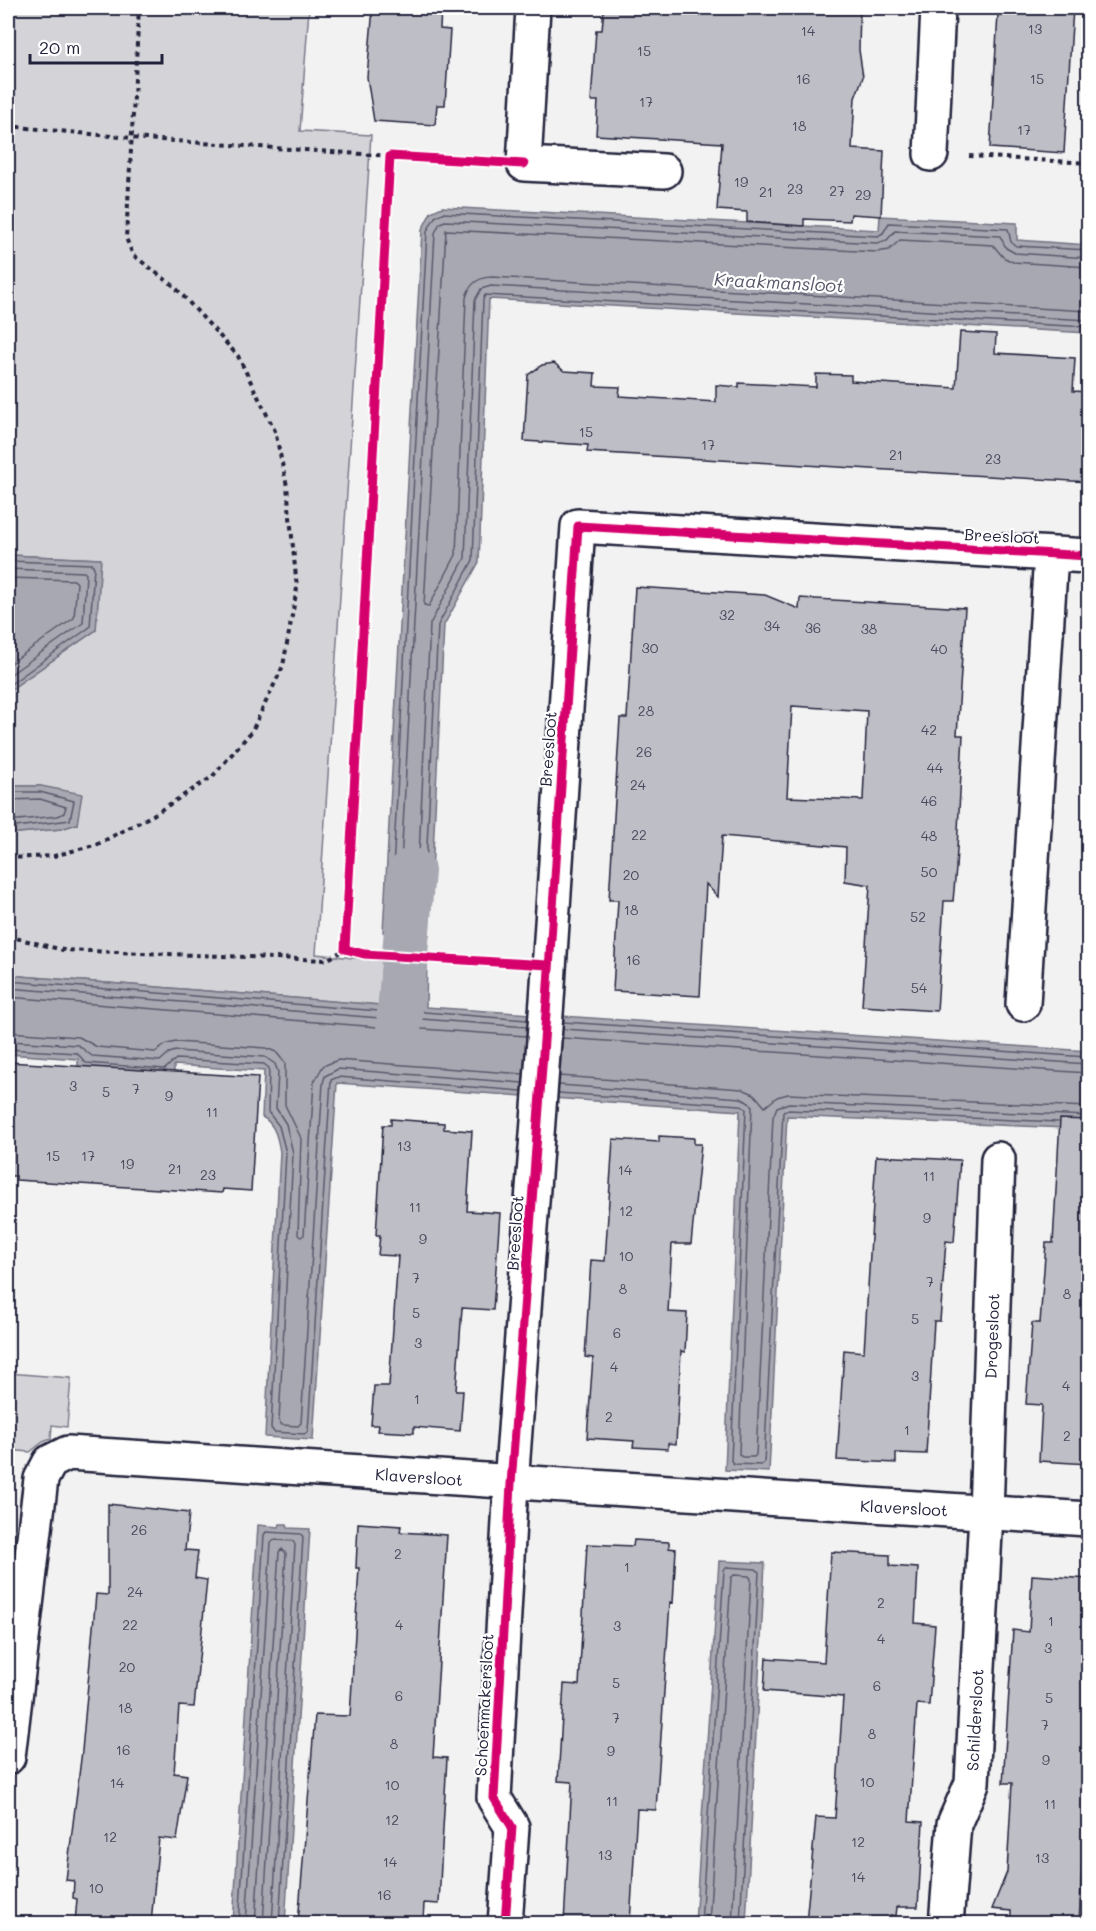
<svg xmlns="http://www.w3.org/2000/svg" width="1096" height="1931" viewBox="0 0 1096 1931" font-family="Mali,sans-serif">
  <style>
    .green { fill: #d3d3d8; stroke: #7a7a8a; stroke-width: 1.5 }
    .water { fill: #a8a8b2; stroke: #727282; stroke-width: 1.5 }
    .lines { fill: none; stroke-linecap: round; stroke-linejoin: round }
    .shore { stroke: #58586b; stroke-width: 1.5 }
    .canal { stroke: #a8a8b2; stroke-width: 46 }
    .building { fill: #bebec6; stroke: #22223b; stroke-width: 1.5; fill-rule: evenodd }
    .street-casing { stroke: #22223b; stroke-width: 38 }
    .path { stroke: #22223b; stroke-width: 4; stroke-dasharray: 4.5 4.5; stroke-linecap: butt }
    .street { stroke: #fff; stroke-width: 33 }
    .cycleway-casing { stroke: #fff; stroke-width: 13 }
    .cycleway { stroke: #d6006c; stroke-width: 9 }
    .labels { text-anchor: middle; stroke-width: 4.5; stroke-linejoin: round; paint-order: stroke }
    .number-label { font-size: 14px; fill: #49495e }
    .street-label { font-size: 16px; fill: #22223b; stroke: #fff }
    .water-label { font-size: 18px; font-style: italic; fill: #58586b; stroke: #fff }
  </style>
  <rect width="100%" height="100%" fill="#f2f2f3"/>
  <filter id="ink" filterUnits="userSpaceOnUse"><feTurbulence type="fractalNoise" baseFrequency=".0167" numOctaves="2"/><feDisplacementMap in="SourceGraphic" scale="12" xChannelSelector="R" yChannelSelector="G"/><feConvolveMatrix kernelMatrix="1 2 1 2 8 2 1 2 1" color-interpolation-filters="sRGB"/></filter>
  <g filter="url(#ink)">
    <path class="green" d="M8,8H309L300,131L371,135L316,954L382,961L380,1005L8,975V834L61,829L77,824L41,786H8V695L17,685L96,630L100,559L8,555Z
      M8,1373L71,1378L67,1427L52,1425L51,1439L43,1442L30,1452L8,1450Z"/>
    <path class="water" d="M442,207L879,230L880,216L1017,223V240L1088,245V333L489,299L479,562L444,625L429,935L383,932L422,230L431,212Z
      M8,555L101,559L96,630L17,685L8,695Z
      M8,786H41L82,794L77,824L61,829L8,834Z
      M382,961H427L426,1007L1088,1051V1129L787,1116L769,1472L725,1470L740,1111L337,1083L313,1440L265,1437L280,1152C278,1140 275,1123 262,1117L264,1071L174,1065V1075L78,1068V1059L8,1054V975L380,1005Z
      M280,1524H287L288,1528L310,1529L285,1923H233L258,1525L279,1527Z
      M719,1561L765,1563L746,1923H695Z"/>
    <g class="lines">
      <path class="shore" d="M1088,250L1016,246L1011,242L1008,229L889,223L883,233L878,236L443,213L435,217L427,231L390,926L420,929L423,926L438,625L473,560L483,300L485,295L1088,327
        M1088,258L1015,253L1006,248L1000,236L895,231L887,240L878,243L445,221L440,223L435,233L398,919L413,921L416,918L430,624L465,558L475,300L481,289L491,286L1088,320
        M1088,267L1013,262L1003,257L993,245L900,240L889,250L877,252L446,230L424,605L429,606L456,555L466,298C469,285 478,277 492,277L1088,311
        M8,561L92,564L94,567L90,627L8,686
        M8,569L84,572L86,574L83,623L8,676
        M8,578L74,580L77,583L74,618L8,665
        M8,792H40L74,801L70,820L8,828
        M8,800L40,799L66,807L64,813L58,816L8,821
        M8,981L379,1011L386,1005L389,968L418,967L421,970L419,1006L424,1012L527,1020
        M8,988L380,1018C399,1014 393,991 396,976L410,975L413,978L412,1008L421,1019L527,1027
        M8,997L378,1027L390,1025L402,1014L411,1024L422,1029L526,1036
        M563,1022L1088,1057
        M563,1029L1088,1064
        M8,1032L79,1037L97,1047L155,1052L167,1044L176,1042L266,1048L276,1052L285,1063V1105L301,1138L298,1235L301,1237L304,1235L314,1082L323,1066L338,1060L523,1074
        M562,1038L1088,1073
        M8,1041L78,1045L92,1056L160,1061L169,1053L176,1051L265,1057L275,1064L278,1072L276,1108L286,1124L293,1153L279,1421L282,1425L298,1426L301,1423L323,1083L325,1076L338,1069L523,1083
        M8,1049L77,1053L86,1063L165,1069L176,1059L264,1064L269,1068L268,1112L279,1126L286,1153L271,1428L274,1432L305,1434L308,1431L331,1080L338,1077L522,1091
        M559,1076L742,1089L754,1094L765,1107L777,1097L788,1094L1088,1107
        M559,1085L741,1098L752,1105L739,1454L742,1457H754L756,1455L773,1117L777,1107L789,1103L1088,1116
        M558,1093L740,1105L746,1109L731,1461L734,1464L761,1465L764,1463L783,1112L788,1110L1058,1122
        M239,1924L264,1535L266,1532L301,1534L303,1537L279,1924
        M246,1924L271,1543L274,1540L293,1541L295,1545L272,1924
        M255,1924L279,1552L282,1549L286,1553L263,1924
        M701,1924L724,1570L727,1567L756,1569L759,1572L740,1924
        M709,1924L731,1578L734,1575L749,1576L751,1579L732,1924"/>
      <path class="canal" d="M399,1024L412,871"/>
    </g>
    <path class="building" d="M373,8H441L440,29L450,30L445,105H437L435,125L374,121L367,77Z
      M604,8H860L859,50L863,77L855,98L852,149L884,151L881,216L851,214L850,221L804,219V226L747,222V212L717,210L722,143L596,135L598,101H591L596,30H602Z
      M1004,8H1073L1064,153L990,148L998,14L1003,15Z
      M960,332L996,334L995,353L1075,358L1073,391L1089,392V482L587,452L588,445L524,441L528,375L542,365L554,363L564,371L595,373L594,386L620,387L619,396L716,402V385L739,387V383L816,387V374L851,375V381L956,388Z
      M635,587L765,595L799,609L800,598L965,608L957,735H963L956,868L953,901H944L937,1011L862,1006L870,885L845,881L846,847L722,836L718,897L706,884L700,996L613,991L618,900H609L620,718H627ZM792,706L867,711L863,800L787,797Z
      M8,1062L258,1077L251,1191L223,1189L222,1193L16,1180V1176H8Z
      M391,1119L444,1123V1129L472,1131L467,1211L500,1213L493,1310L462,1308L456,1391H463L460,1431L414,1427V1433L378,1431L379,1425H371L374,1386H389L398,1256L378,1255L380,1235H376L383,1125H391Z
      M1060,1119L1089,1120V1464L1039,1461L1042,1405L1026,1404L1032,1323H1040L1046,1243H1053Z
      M659,1136L694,1138V1144H701L691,1244H672L668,1312L687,1313L685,1352L681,1351L676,1444L668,1443V1449L633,1447L634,1441L587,1438L593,1358L585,1357L591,1260L605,1261L613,1139L659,1142Z
      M876,1156L960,1160L954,1242L946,1241L940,1321H934L926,1454L896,1453V1463L837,1460L844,1350L864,1352Z
      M108,1504L189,1513L185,1550L198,1551L195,1578L207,1580L194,1707L179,1706L174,1773L187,1775L177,1840L159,1838L151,1923H75L77,1899L73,1898L74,1881L66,1880L82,1751L96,1594L108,1595Z
      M358,1523L401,1526L400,1532L447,1535L433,1757L447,1758L441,1864L439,1904L424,1903L423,1923H298L315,1715L350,1716L359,1568H356Z
      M634,1540L669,1542V1548L676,1549L673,1603L670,1602L656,1810L637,1809L630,1923H564L572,1782L558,1781L564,1684L579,1685L587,1544L633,1546Z
      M831,1552L890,1555V1566L918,1568L915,1623L935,1625L929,1705L917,1704L909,1821L923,1822L918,1907H897L896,1916L890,1915V1923H806L816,1817L835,1818L843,1697L764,1691L766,1658L824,1662Z
      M1032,1575L1089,1579V1848H1083L1079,1923H1017V1919H1011V1911L992,1909L1007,1872L1012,1783H1003L1013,1630L1029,1632Z"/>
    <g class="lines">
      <g class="street-casing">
        <path id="street" d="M533,8L524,164L664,171
          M931,154L938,8
          M1023,1004L1051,554
          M8,1757L41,1479L50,1462L68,1453L1088,1519
          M505,1924L512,1827L494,1798L511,1484L547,1000L578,526L1088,556
          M946,1924L954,1824L972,1783L986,1513L998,1159"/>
      </g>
      <path class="path" d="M8,126L131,138L390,156
        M969,156L1088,163
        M8,858L54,856L98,844L153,815L212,777L252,731L283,666L297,588L287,486L275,431L238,356L174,286L133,255L126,238L139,8
        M8,936L63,950L327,960L345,949"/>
      <use href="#street" class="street"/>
      <g class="cycleway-casing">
        <path id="cycleway" d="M524,164L390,156L345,949L364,954L548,965
          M505,1924L512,1827L494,1798L511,1484L547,1000L578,526L1088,556"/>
      </g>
      <use href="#cycleway" class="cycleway"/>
    </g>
  </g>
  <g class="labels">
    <g class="number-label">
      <text x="1035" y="34">13</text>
      <text x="808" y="36">14</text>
      <text x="644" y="56">15</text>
      <text x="803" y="84">16</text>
      <text x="1037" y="84">15</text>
      <text x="646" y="107">17</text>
      <text x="799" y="131">18</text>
      <text x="1024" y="135">17</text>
      <text x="741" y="187">19</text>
      <text x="795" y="194">23</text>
      <text x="837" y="196">27</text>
      <text x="766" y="197">21</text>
      <text x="863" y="200">29</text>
      <text x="586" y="437">15</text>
      <text x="708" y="450">17</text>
      <text x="896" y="460">21</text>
      <text x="993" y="464">23</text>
      <text x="727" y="620">32</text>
      <text x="772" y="631">34</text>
      <text x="813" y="633">36</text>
      <text x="869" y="634">38</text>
      <text x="650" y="653">30</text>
      <text x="939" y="654">40</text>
      <text x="646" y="716">28</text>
      <text x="929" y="735">42</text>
      <text x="644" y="757">26</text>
      <text x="935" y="773">44</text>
      <text x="638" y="790">24</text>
      <text x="929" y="806">46</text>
      <text x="639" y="840">22</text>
      <text x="929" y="841">48</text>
      <text x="929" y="877">50</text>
      <text x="631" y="880">20</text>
      <text x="631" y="915">18</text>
      <text x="918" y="922">52</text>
      <text x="633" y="965">16</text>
      <text x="919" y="993">54</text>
      <text x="73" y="1091">3</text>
      <text x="136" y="1094">7</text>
      <text x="106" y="1097">5</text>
      <text x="169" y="1101">9</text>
      <text x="212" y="1117">11</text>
      <text x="404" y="1151">13</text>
      <text x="53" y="1161">15</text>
      <text x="88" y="1161">17</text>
      <text x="127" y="1169">19</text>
      <text x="175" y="1174">21</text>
      <text x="625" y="1175">14</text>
      <text x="208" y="1180">23</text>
      <text x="929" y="1181">11</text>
      <text x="415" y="1212">11</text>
      <text x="626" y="1216">12</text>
      <text x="927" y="1223">9</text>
      <text x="423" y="1244">9</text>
      <text x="626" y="1261">10</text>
      <text x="416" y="1283">7</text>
      <text x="930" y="1287">7</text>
      <text x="623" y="1294">8</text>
      <text x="1067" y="1299">8</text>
      <text x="416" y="1318">5</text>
      <text x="915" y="1324">5</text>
      <text x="617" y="1338">6</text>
      <text x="418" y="1348">3</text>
      <text x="614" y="1372">4</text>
      <text x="915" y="1381">3</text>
      <text x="1066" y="1391">4</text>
      <text x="417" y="1404">1</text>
      <text x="609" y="1422">2</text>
      <text x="907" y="1435">1</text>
      <text x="1067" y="1441">2</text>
      <text x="139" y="1535">26</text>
      <text x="398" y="1559">2</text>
      <text x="627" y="1572">1</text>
      <text x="135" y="1597">24</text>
      <text x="881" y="1608">2</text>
      <text x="1051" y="1626">1</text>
      <text x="130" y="1630">22</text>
      <text x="399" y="1630">4</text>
      <text x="617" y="1631">3</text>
      <text x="881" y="1644">4</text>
      <text x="1048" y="1653">3</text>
      <text x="127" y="1672">20</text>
      <text x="616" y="1688">5</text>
      <text x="877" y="1691">6</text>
      <text x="399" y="1701">6</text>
      <text x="1049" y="1703">5</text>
      <text x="125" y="1713">18</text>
      <text x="616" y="1723">7</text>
      <text x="1045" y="1730">7</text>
      <text x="872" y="1739">8</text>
      <text x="394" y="1749">8</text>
      <text x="123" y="1755">16</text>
      <text x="611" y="1756">9</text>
      <text x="1046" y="1765">9</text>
      <text x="867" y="1787">10</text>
      <text x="117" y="1788">14</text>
      <text x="392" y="1790">10</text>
      <text x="612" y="1806">11</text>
      <text x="1050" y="1809">11</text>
      <text x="392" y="1825">12</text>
      <text x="110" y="1842">12</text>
      <text x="858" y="1847">12</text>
      <text x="605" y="1860">13</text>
      <text x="1042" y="1863">13</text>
      <text x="390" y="1867">14</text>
      <text x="858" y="1882">14</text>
      <text x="96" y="1893">10</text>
      <text x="384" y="1900">16</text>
    </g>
    <g class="street-label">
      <text transform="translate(1002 536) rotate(3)" y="6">Breesloot</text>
      <text transform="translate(548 749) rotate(-86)" y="6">Breesloot</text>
      <text transform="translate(515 1233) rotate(-86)" y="6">Breesloot</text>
      <text transform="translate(992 1336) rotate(-88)" y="6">Drogesloot</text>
      <text transform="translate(419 1477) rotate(4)" y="6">Klaversloot</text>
      <text transform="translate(904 1508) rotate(3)" y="6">Klaversloot</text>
      <text transform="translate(484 1705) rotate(-87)" y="6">Schoenmakersloot</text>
      <text transform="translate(975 1720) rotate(-87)" y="6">Schildersloot</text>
    </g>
    <g class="water-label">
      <text transform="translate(779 283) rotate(3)" y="6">Kraakmansloot</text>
    </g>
  </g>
  <rect width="1096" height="1931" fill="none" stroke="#fff" stroke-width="30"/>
  <rect x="15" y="15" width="1066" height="1901" fill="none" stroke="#22223b" stroke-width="2" filter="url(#ink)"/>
  <path d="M30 54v9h132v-9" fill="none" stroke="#22223b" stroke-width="3"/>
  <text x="39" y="54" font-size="18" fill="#22223b" stroke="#ffffff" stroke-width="4.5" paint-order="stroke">20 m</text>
</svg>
